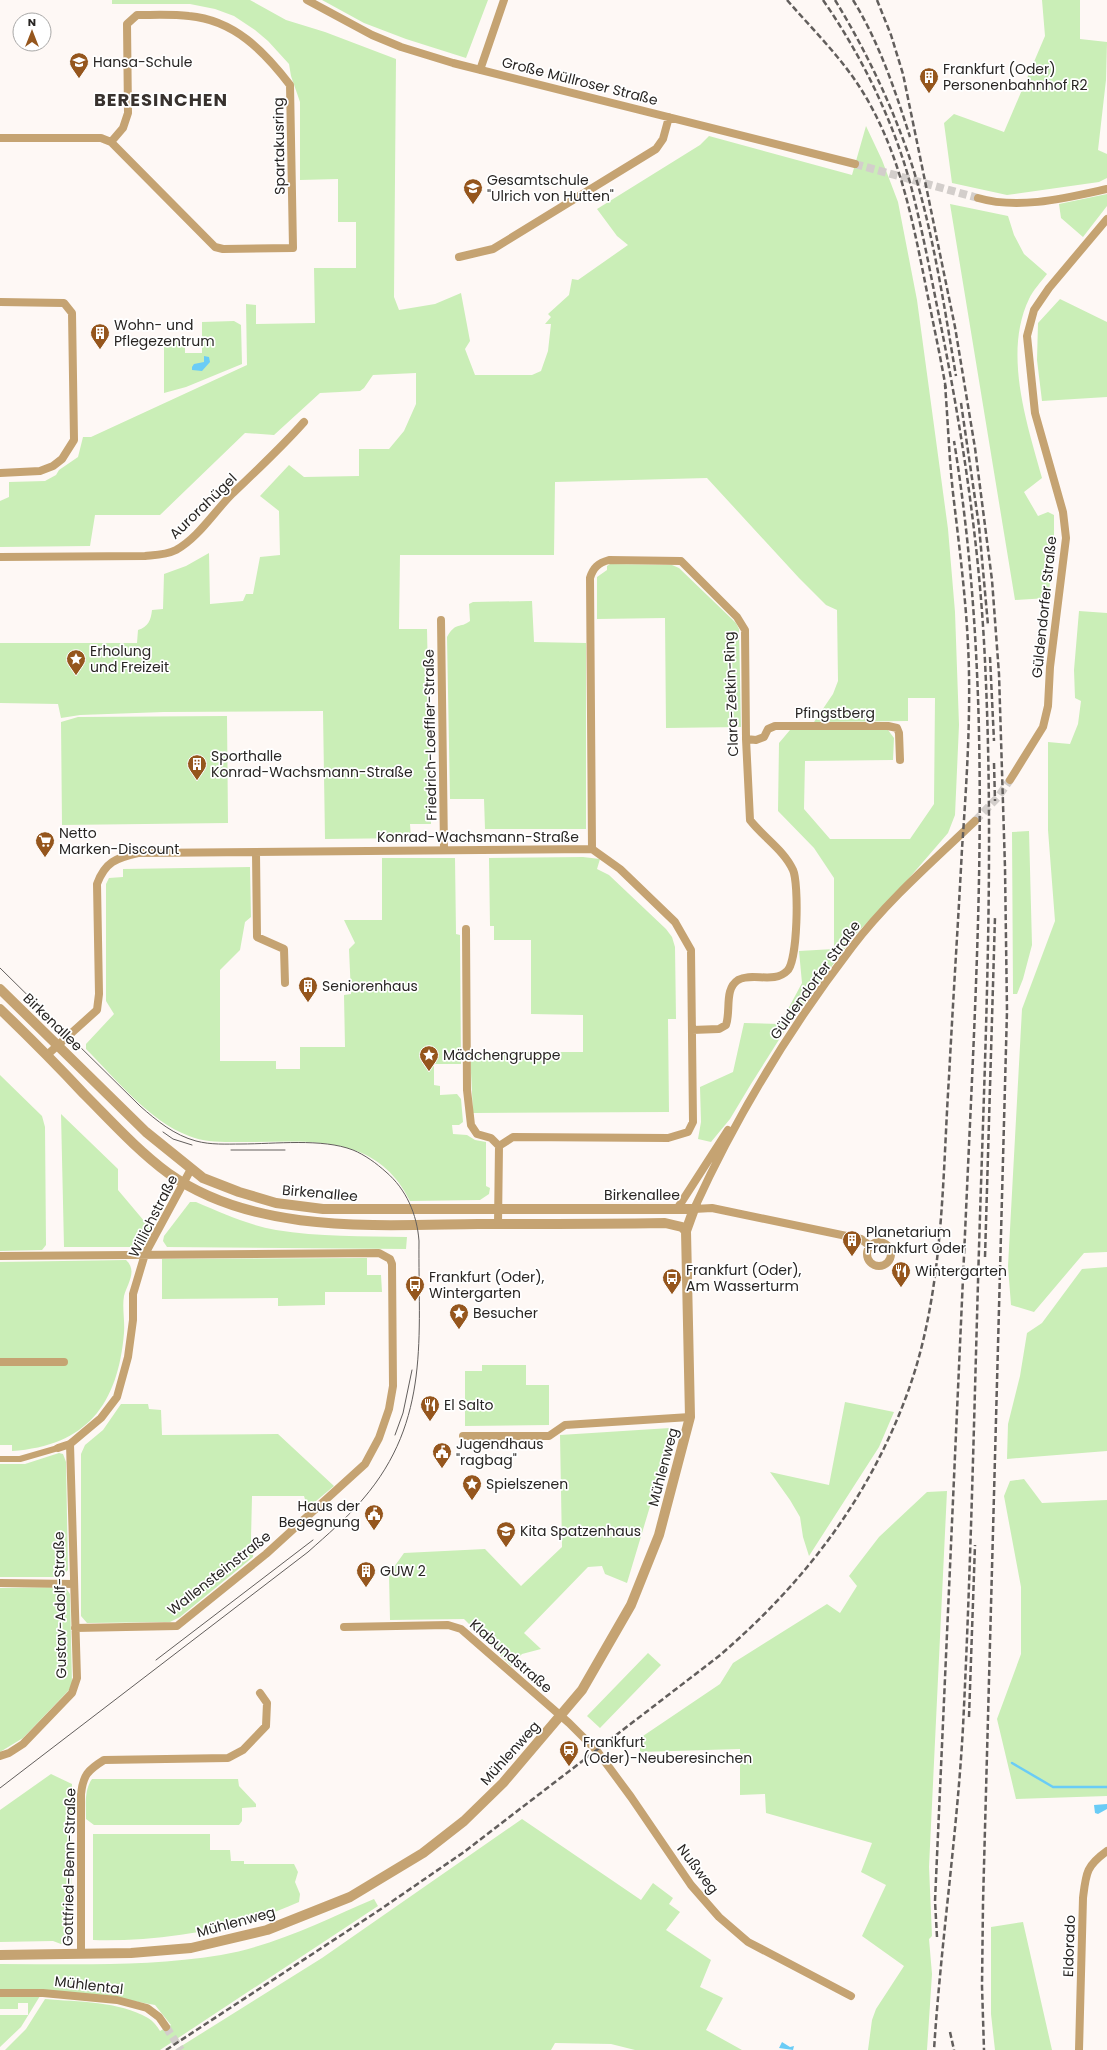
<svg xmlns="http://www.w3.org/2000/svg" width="1107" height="2050" viewBox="0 0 1107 2050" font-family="Poppins,sans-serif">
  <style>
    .green { fill: #caeeb7 }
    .water { fill: #6accf6 }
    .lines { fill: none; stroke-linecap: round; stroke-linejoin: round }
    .stream { stroke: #6accf6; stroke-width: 2.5 }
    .minor-tunnel { stroke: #d3cecb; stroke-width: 8; stroke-dasharray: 8 4; stroke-linecap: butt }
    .pedestrian { stroke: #c5a372; stroke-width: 6 }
    .minor { stroke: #c5a372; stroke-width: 8 }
    .tertiary { stroke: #c5a372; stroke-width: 10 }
    .tram { stroke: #625e5c; stroke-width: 1 }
    .rail { stroke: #625e5c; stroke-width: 2.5; stroke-dasharray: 6 3; stroke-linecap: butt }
    .labels { text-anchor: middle; stroke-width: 3.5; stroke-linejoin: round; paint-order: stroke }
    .poi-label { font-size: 14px; fill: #282523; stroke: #fff; text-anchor: start }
    .street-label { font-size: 14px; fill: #282523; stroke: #fff }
    .district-label { font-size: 18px; font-weight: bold; letter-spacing: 1px; fill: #38322e; stroke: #fff }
  </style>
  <rect width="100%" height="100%" fill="#fef8f5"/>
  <path class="green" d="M112,0H250L286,20L325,32L396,59L394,297L399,310L435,304L461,293L470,341L465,349L475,375H532L541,371L548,351L551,324H545L551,317L548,314L569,295L572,279L578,280L628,245L617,236L597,209L700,145L709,136L852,175L866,126L882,160L898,202L917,300L948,529L955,612L959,725L955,815L948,833L904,884L854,936L787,1027L751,1084L730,1119L711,1142L698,1139L701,1122L700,1087L733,1072L744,1023L780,1024L802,983L799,951L834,949V878L814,848L778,811L779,743L790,730H888L894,738L893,760L805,761L804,809L830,839H910L934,804L935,698H908V721L814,722L833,694L838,681L837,610L826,605L799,578L707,478L555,482L554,555H400L399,629H427L431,824H410L411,838L325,839L323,711L164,712L80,715L61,718L58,704L0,703V643H137L138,630C148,627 151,620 152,610L163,609L164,574L186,566L209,553L210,604L243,601L246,594H253L260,557L280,555L279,511L260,496L289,465L304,477L359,476V449H389L404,431L416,404V373L373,375L364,388L360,391L320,393L274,435L245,433L160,515H95L90,546L0,547V501L9,497V482L45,481L56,475L59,470L78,457L83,437H91L247,365L246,304L256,305V324L315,323L314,268H356V222H338V179L300,180V102L291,76L289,64L268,41L255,30L234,16L215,9L190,4H112Z
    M322,0H488L466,58L406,39L364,23Z
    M1042,0H1080V39L1107,42L1106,80L1098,150L1107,154V178L1099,182L1007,195L952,183L944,123L954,114L1004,132L1045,36Z
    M1107,194V206L1083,237L1061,218L1059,204Z
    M950,204L1008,216L1014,235L1024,254L1047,274C1041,282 1033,290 1029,299C1003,353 1027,424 1042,478L1024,492L1038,516L1048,512L1054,515V554L1048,598L1015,600Z
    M1060,299L1107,322V397L1042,401L1037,360L1038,323Z
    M234,321L241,325L242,364L186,387L164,393V341H185V353H202V322Z
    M610,564L672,565L679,568L736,623L739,629L741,727L666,728L665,618L597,619V577L607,570V566Z
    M532,601L534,642L586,643V829H485L484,799H450L447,637C456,621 460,629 470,621L469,604L473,602Z
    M1079,611L1107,613V1252L1084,1253L1034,1312L1011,1305L1008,1266L1022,1009L1055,921L1048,830V742L1070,744L1078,724L1081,701L1075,698L1074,670Z
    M227,716L228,823L62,825L61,722L78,717Z
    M1029,831L1032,945L1023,979L1017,994H1013L1012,832Z
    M583,857L600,859L597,869L609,875L666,929L672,937L675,947L676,1019H668L669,1112L473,1113L470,1052H583V1015L531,1014V940H494V926H490L489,858Z
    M382,858H455L456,934L460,935L461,1064H434V1085L440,1086V1095L457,1094L461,1099L463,1122L459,1125H452L453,1134L467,1135L475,1140L486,1142V1186L490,1188L489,1194L480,1200L410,1201C376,1132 308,1142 243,1142C224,1142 206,1143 189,1136C149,1121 115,1078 86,1049V1044L114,1014L106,1001V884L109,878L123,877V869L250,867L251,917L245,922L240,950L220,970V1061H276V1069H300V1047H345L344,995L351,994L349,949L355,943L344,920H382Z
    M0,1075L42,1116L45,1127L46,1245L42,1250L0,1251Z
    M61,1114L118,1169V1190L150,1228L143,1243L134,1247H64Z
    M190,1202H196C222,1213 248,1225 276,1230C319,1237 363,1236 407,1237L406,1249L167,1247L163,1241L164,1236Z
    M367,1258V1275H381L382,1292H325V1305L278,1306V1298L162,1299V1259Z
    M126,1260C138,1271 127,1284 124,1296C122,1308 125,1321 124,1333C118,1404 87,1446 12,1451V1445H0V1365H67V1359L0,1358V1262Z
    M1107,1267V1451L1007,1459L1008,1424L1020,1376L1027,1333L1042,1323L1082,1269Z
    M482,1365H526V1385H549V1425L465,1426V1371H482Z
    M845,1402L894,1412L879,1447L809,1556L803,1537L800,1517L790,1500L770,1472L829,1485Z
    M121,1404H148L149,1409L161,1410L162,1435L278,1434L334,1486L310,1506H307L304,1496H252L251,1539L254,1545L253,1557L180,1617L170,1622L87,1623L81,1616V1454L85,1445L103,1430Z
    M670,1428L651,1503L627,1583L605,1574L602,1566L588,1567L524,1633L541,1649L522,1654L511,1666L464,1619L390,1620L389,1574L404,1553L485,1549L521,1586L562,1547L560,1435Z
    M59,1453L63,1454L66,1462L68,1570L61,1577H0V1464H25Z
    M1024,1479L1042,1503L1107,1500V1796L1016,1799L997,1719L1021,1654V1587L1004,1496L1010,1481Z
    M947,1491L929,1867L932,1936L929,1939L932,1974L927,2050H868L872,2020L876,2009L904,1966L862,1936L886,1885L861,1872L872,1843L766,1813L765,1794L740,1795V1749L640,1752V1738L720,1684L733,1663L827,1604L840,1613L857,1586L849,1576L879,1537L927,1492Z
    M65,1587L70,1594L72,1684L69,1690L23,1738L0,1752V1588Z
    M648,1653L661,1665L600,1728L587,1716Z
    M51,1774L72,1784L71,1935L67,1942L61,1944L53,1941L0,1942V1810Z
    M92,1779H238L239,1786L256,1804V1807L242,1808V1821L239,1825H94L86,1819C86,1806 84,1790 92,1779Z
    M522,1819L641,1900L653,1883L673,1898L669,1904L680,1912L666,1930L711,1960L700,1987L723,1998L706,2030L742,2050H635L611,2044L555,2043L551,2050H175L322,1958Z
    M93,1834H210V1850H230L231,1861H244V1864H294L298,1872L295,1882L300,1894L299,1902C240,1929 158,1942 93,1940Z
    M374,1899L378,1906L160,2050H5L26,2029L45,1999C78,2002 119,2001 148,2018C153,2021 157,2026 160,2031L171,2025L155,2005L117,1998L0,1991V1964C73,1964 148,1967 221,1955C274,1946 325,1920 374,1899Z
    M1023,1922L1052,2050H995L991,2014V1927Z
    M0,1996H40L21,2027L0,2047V2015H28V2003H18V2009H0Z"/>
  <path class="water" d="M204,356L209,357L210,362L202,371L192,370V367L194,364L204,362Z
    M1107,1804V1809L1098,1814L1095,1813L1094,1805Z
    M782,2042L790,2047L794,2046L793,2050L779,2048Z"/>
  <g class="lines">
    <path class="stream" d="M1012,1763L1053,1787H1107"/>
    <path class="minor-tunnel" d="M855,164L978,198
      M975,821L998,797L1010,780
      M166,2027L181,2050"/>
    <path class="pedestrian" d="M0,1459H20L58,1448"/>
    <path class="minor" d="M307,0L372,35L401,47L453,63L855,164
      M480,70L504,0
      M0,138H101L111,142L215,247L223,249L293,248L290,85C264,51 234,20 189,16C172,14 154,15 137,15L127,24L128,113L123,128L111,142
      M978,198C1019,210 1066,198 1107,189
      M459,257L493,249L656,149L663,139L669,117
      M0,302L64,303L72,313L74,440L62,459L53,466L40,471L0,473
      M0,557L145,556C155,555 166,555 176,550C198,538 214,512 232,494C257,470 281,448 304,422
      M441,620L444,849
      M746,739L756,740L764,737L768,729L775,726H888L897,728L899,733L900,760
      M1010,780L1043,727L1048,706L1050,667L1066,538L1063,512L1035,413L1027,336L1034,310L1049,288L1107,219
      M592,849L590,578C593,568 598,563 609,560L681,561L737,617L745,630L746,739L750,820C763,837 784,850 793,870C799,883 798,962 787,971C774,984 752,972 738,980C724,989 731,1011 726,1025L719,1029L692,1030
      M256,853L257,937L284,949L285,983
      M466,929L467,1090L471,1125L477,1134L491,1138L499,1146
      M47,1055L97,1010L99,994L97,884C105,862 116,858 138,853L592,849L620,869L675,922L691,950L693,1122L688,1132L668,1138L513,1137L499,1146L498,1224
      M677,1209L728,1130
      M867 1254a12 12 0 1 1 24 0a12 12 0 1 1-24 0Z
      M870,1246L861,1239L712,1208L694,1209C737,1115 790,1028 852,947C887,901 933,861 975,821
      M0,1256L379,1253L390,1259L392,1264L393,1386L389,1409L379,1438L365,1464L266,1554L177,1626L75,1628
      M0,1362H64
      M463,1436H549L565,1425L690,1417
      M58,1448L70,1444L101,1418L117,1397L128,1357L133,1320V1294L145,1254L191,1169
      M0,1583L74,1584
      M344,1627L448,1625L461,1629L569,1723L597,1751L631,1797L691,1885L719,1917L748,1942L851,1996
      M0,1756L9,1753L23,1744L72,1693L77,1678L70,1444
      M81,1954V1794C83,1775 88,1770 104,1760L228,1758L243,1750L266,1726L267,1703L260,1693
      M0,1993H43L117,2000L147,2008L159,2017L166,2027
      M1079,2050L1083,1898C1086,1873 1086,1866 1107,1851"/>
    <path class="tertiary" d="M0,989L146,1132L203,1178L239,1192L276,1203L323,1209H694L686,1231L690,1417L659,1535L631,1605L582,1690L503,1783L464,1821L423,1853L350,1897L267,1930L191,1948L131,1953L0,1955
      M0,1009C29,1037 57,1065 84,1094C111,1121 137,1150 168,1173C255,1235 377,1225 478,1224C540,1224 603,1224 665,1223L682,1227L686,1231"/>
    <path class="tram" d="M0,968L140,1106C157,1121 174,1135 196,1141C211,1145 226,1144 241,1144C275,1144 322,1138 353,1150C365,1155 376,1163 386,1172C406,1189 417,1214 419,1241C418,1336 431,1420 363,1499C347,1518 327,1535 308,1552L0,1788
      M163,1132L173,1139L192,1145
      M231,1150H285
      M395,1435L403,1413L412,1370
      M156,1660L313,1540"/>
    <path class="rail" d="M787,0C813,30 843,59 864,94C899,152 912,217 925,282C932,318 940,354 946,389
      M823,0C864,59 897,128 914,198C925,242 933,287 942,331C962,433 978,537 984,642C994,823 987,1003 981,1185C975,1365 972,1547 963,1727C957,1835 941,1942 934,2050
      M835,0C865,49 890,101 909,156C932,224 944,305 956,376
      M853,0C879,42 895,90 910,137
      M877,0L891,35L903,74L955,327L975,448L992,580L999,674L1005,868L1007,1011L983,1903L982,1986L984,2050
      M961,403L979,526L988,625
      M990,657L994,741
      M994,763L995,801
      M985,1257L995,917
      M969,1717L975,1545
      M937,1937L935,1901C946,1656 957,1411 968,1167C979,925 993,681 954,441
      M950,2032L954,2050
      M166,2050L381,1909L464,1852L719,1656C803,1584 867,1501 906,1397C944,1296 942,1184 949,1077C953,1001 958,925 962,849C966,791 970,732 969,674C968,613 960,553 953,493C949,457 948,421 945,385"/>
  </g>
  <defs>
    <g id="school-pin" transform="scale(1)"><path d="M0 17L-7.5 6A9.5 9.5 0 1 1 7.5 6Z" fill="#95561d" stroke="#fff"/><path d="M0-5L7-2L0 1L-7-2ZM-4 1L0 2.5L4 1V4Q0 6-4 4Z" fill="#fff"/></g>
    <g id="building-pin" transform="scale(1)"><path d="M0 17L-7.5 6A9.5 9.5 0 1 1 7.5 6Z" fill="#95561d" stroke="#fff"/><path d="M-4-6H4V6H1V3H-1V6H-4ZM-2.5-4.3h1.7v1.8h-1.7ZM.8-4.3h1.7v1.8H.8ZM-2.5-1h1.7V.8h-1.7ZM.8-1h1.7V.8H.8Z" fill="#fff"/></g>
    <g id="sight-pin" transform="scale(1)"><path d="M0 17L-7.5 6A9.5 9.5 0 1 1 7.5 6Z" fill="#95561d" stroke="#fff"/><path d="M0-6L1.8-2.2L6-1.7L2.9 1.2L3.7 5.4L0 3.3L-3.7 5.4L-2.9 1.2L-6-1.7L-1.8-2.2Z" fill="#fff"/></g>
    <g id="supermarket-pin" transform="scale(1)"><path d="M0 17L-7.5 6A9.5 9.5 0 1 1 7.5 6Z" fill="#95561d" stroke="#fff"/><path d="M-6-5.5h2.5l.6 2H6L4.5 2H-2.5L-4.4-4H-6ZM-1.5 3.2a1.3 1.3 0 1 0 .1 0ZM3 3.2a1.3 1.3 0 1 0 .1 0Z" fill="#fff"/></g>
    <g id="restaurant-pin" transform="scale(1)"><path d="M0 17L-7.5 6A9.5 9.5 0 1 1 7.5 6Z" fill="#95561d" stroke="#fff"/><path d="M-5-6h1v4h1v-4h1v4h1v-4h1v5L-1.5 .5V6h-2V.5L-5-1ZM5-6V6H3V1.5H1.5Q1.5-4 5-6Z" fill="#fff"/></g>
    <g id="bus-pin" transform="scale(1)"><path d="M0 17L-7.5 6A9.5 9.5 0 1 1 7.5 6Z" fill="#95561d" stroke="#fff"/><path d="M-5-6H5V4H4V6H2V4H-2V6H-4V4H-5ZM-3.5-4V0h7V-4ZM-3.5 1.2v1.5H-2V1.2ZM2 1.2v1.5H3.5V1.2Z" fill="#fff"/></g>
    <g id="civic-pin" transform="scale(1)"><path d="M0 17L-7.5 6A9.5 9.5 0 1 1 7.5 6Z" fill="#95561d" stroke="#fff"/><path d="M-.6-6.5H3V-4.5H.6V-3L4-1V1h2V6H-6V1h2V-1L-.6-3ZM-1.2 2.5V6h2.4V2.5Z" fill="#fff"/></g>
    <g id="station-pin" transform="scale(1)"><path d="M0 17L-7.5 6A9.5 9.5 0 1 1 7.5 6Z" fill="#95561d" stroke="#fff"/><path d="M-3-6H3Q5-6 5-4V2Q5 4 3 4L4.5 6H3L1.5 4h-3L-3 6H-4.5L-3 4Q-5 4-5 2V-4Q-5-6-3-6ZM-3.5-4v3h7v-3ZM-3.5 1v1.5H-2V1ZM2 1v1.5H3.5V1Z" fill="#fff"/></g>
  </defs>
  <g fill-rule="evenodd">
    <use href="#school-pin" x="79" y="62"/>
    <use href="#building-pin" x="929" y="77"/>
    <use href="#school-pin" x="473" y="188"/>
    <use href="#building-pin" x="100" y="333"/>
    <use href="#sight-pin" x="76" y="659"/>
    <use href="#building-pin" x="197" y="764"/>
    <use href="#supermarket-pin" x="45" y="841"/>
    <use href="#building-pin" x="308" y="986"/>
    <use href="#sight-pin" x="429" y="1055"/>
    <use href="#building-pin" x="852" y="1240"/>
    <use href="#restaurant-pin" x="901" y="1271"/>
    <use href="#bus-pin" x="672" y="1278"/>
    <use href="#bus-pin" x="415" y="1285"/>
    <use href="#sight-pin" x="459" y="1313"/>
    <use href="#restaurant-pin" x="430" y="1405"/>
    <use href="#civic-pin" x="442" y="1452"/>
    <use href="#sight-pin" x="472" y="1484"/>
    <use href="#civic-pin" x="374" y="1514"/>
    <use href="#school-pin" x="506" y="1531"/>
    <use href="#building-pin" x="366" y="1571"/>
    <use href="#station-pin" x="569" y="1750"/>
  </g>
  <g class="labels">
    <g class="poi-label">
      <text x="93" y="67">Hansa-Schule</text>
      <text x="943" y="74">Frankfurt (Oder)<tspan x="943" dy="16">Personenbahnhof R2</tspan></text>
      <text x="487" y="185">Gesamtschule<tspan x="487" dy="16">"Ulrich von Hutten"</tspan></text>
      <text x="114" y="330">Wohn- und<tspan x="114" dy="16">Pflegezentrum</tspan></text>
      <text x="90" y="656">Erholung<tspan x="90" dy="16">und Freizeit</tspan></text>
      <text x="211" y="761">Sporthalle<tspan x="211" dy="16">Konrad-Wachsmann-Straße</tspan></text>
      <text x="59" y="838">Netto<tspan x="59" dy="16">Marken-Discount</tspan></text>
      <text x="322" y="991">Seniorenhaus</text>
      <text x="443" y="1060">Mädchengruppe</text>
      <text x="866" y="1237">Planetarium<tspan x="866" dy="16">Frankfurt Oder</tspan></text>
      <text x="686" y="1275">Frankfurt (Oder),<tspan x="686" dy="16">Am Wasserturm</tspan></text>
      <text x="915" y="1276">Wintergarten</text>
      <text x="429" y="1282">Frankfurt (Oder),<tspan x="429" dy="16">Wintergarten</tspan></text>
      <text x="473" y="1318">Besucher</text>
      <text x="444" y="1410">El Salto</text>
      <text x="456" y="1449">Jugendhaus<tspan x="456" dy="16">"ragbag"</tspan></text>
      <text x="486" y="1489">Spielszenen</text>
      <text x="360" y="1511" text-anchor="end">Haus der<tspan x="360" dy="16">Begegnung</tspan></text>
      <text x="520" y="1536">Kita Spatzenhaus</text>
      <text x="380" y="1576">GUW 2</text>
      <text x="583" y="1747">Frankfurt<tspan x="583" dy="16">(Oder)-Neuberesinchen</tspan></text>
    </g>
    <g class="street-label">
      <text transform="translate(580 81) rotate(14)" y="5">Große Müllroser Straße</text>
      <text transform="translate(279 146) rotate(-91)" y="5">Spartakusring</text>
      <text transform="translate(203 506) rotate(-44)" y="5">Aurorahügel</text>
      <text transform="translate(1044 607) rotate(-84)" y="5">Güldendorfer Straße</text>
      <text transform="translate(731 694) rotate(-92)" y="5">Clara-Zetkin-Ring</text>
      <text x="835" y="718">Pfingstberg</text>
      <text transform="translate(430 735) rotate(-91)" y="5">Friedrich-Loeffler-Straße</text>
      <text x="478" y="842">Konrad-Wachsmann-Straße</text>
      <text transform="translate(815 980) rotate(-54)" y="5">Güldendorfer Straße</text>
      <text transform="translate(53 1022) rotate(44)" y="5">Birkenallee</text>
      <text transform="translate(320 1193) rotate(5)" y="5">Birkenallee</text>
      <text x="642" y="1200">Birkenallee</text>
      <text transform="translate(153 1216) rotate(-63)" y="5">Willichstraße</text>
      <text transform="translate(663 1467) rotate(-75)" y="5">Mühlenweg</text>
      <text transform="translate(219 1573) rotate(-38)" y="5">Wallensteinstraße</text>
      <text transform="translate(60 1605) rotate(-91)" y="5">Gustav-Adolf-Straße</text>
      <text transform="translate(511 1656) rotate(41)" y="5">Klabundstraße</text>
      <text transform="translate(510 1753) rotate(-48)" y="5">Mühlenweg</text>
      <text transform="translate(69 1867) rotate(-89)" y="5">Gottfried-Benn-Straße</text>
      <text transform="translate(698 1869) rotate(53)" y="5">Nußweg</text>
      <text transform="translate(236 1922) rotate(-15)" y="5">Mühlenweg</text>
      <text transform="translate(1069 1946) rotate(-88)" y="5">Eldorado</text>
      <text transform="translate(89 1985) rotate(7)" y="5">Mühlental</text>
    </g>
    <g class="district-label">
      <text x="161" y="106">BERESINCHEN</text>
    </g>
  </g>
  <g transform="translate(32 32)"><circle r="19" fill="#ffffff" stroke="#a9a8a7"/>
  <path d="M0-3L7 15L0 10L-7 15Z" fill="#95561d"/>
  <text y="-6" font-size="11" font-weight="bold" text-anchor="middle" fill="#282523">N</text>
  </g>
</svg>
